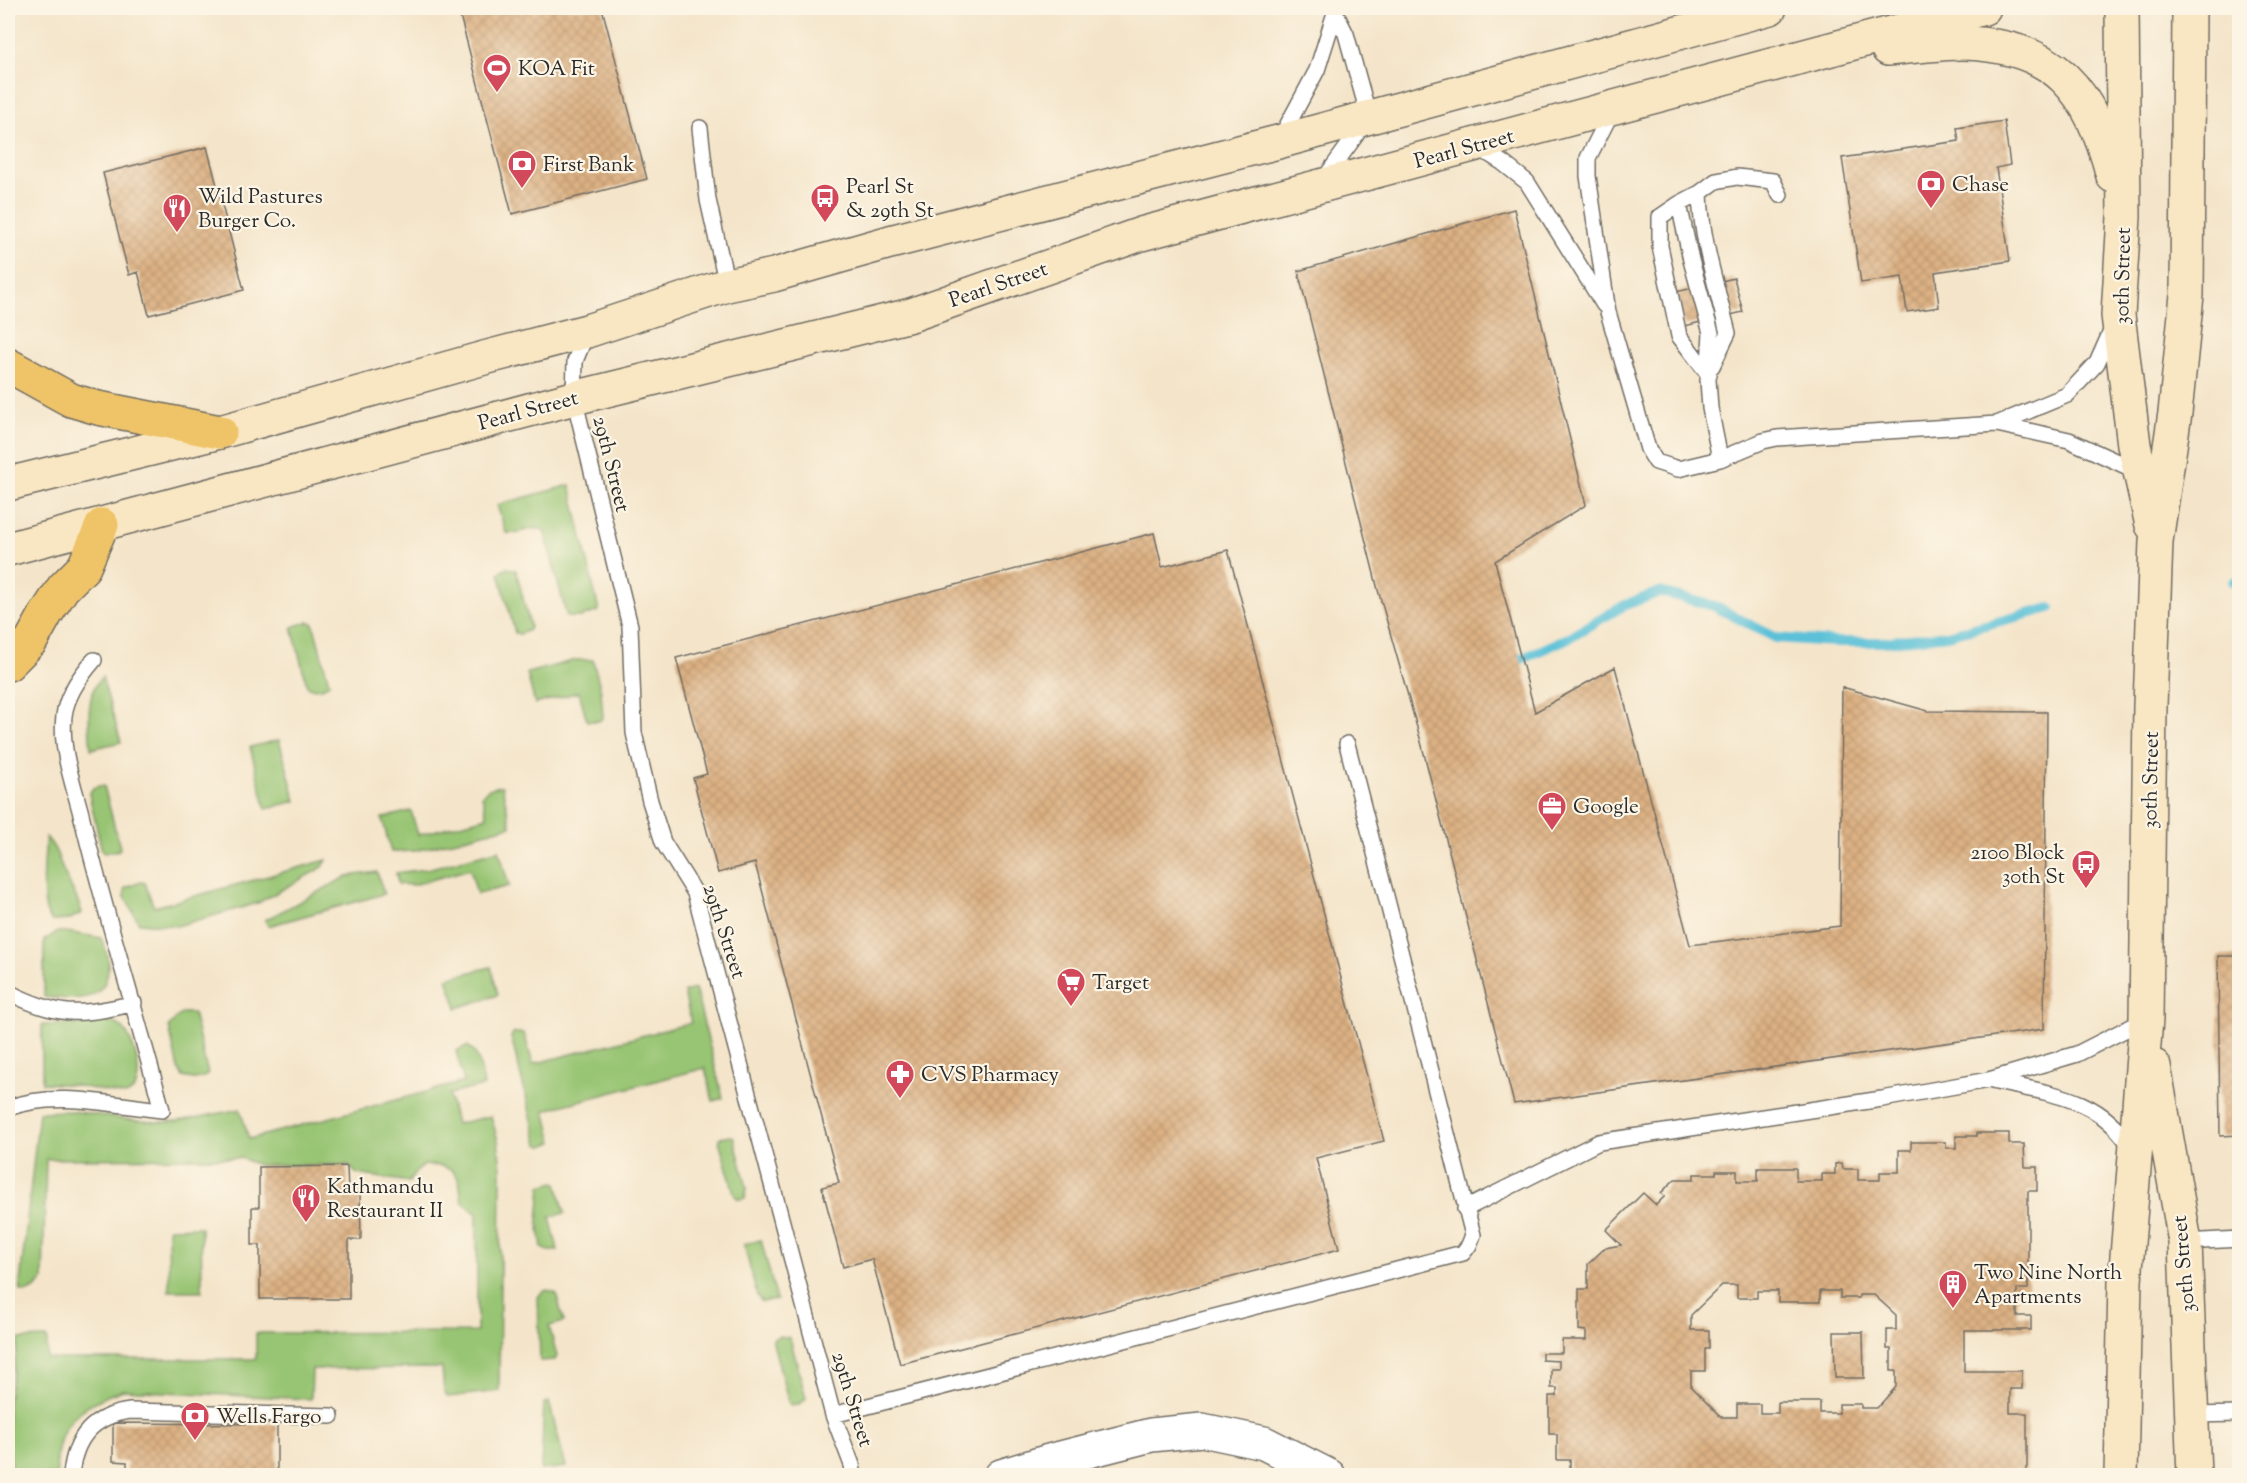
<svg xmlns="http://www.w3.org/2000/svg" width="2247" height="1483" viewBox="0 0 2247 1483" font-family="'Sorts Mill Goudy',serif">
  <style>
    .green { fill: #98c573; stroke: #62784f; stroke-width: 1.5 }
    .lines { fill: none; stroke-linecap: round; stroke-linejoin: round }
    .stream { stroke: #5bc1d8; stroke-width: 10 }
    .building { fill: url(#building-cross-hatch); fill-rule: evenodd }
    .service-casing { stroke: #716c63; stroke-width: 18 }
    .tertiary-casing { stroke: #716c63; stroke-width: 36 }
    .secondary-casing { stroke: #716c63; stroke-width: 36 }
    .trunk-casing { stroke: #716c63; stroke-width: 36 }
    .service { stroke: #fff; stroke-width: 15 }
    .tertiary { stroke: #fff; stroke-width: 33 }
    .secondary { stroke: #f9e7c3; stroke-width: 33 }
    .trunk { stroke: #efc469; stroke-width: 33 }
    .labels { text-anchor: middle; stroke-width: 4.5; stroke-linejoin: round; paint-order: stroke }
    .poi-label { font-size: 21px; fill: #2b2b2b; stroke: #fcf5e5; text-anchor: start }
    .street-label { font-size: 21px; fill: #2b2b2b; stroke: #fcf5e5 }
  </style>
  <defs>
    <pattern id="building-cross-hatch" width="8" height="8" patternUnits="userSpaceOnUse" patternTransform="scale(1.5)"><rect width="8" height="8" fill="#dcb183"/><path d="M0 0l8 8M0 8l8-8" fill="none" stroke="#bd9871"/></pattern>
  </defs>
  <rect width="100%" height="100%" fill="#fcf5e5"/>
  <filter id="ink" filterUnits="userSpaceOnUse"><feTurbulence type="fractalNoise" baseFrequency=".0167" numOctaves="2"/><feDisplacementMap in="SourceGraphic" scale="12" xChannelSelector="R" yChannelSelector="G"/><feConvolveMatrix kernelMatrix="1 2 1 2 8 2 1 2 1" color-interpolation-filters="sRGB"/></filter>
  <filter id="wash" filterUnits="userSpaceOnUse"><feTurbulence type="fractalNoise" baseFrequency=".008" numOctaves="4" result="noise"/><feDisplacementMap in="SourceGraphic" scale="24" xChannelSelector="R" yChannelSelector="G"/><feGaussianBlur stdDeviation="1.35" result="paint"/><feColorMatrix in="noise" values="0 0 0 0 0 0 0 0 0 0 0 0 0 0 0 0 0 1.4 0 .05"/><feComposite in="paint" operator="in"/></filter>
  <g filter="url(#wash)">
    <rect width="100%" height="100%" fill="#f4e5ca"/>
    <path class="green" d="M570,485L599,611L581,617H567L544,530C531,525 519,535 506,533L497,505Z
      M507,568L516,570L530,626L529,630L520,634L515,633L499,573Z
      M308,622L313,623L329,683C323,690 314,690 307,686L292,627Z
      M576,660H593L601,691L603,718L599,721H587L579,692L535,704L527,673Z
      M102,677L121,742L91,749C89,728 85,692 102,677Z
      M279,740L296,801L266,809L250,747Z
      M99,786H104L120,848L119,850L104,853L102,851L89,794L93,788Z
      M502,786L511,826L415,851L391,852L382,818L411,811L418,835L487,817L482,796C487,788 493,787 502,786Z
      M46,837C56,847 58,857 63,870C69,884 78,898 82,913L68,920L52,921C38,909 45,855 46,837Z
      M499,850L509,886L477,894L470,869L413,885L398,884L396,873L427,869Z
      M327,860L323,867L258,903L177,926L139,923L125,897V888L141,882L145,883L154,907Z
      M377,872L384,894L268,926L265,920L348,876Z
      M58,932H66L101,938C112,959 113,994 82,998C70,1000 57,998 44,997V940Z
      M491,967L498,995L457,1008L447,978Z
      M695,989L723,1098L713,1101L705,1068L545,1110L553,1142L543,1146L538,1144L511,1037L513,1033H524L533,1064L691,1023L684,992Z
      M183,1013H193L208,1074C200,1081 192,1079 183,1077L178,1069L169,1027L176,1018Z
      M97,1020C105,1020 113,1021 120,1026C135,1036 150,1092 124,1095L74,1085L42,1083V1025L79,1024Z
      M467,1046C479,1050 482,1074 484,1086L449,1094L456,1124L491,1116L498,1141L501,1169L499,1391L448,1397L444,1392L442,1368L312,1369L311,1399L123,1390C79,1405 53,1425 57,1475H12L8,1435V1400L19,1339L47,1338V1359H256V1333L477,1332V1214L462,1201L459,1180L452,1170L441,1166L424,1165L416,1172L409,1182L357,1174L348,1165H258L241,1158L46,1159L43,1280C38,1287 31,1294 21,1291L20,1283L39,1112L72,1111L139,1121L165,1122L185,1120L240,1109L249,1139L464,1082L456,1051Z
      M731,1136L734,1137L747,1188L745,1198L739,1199L735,1196L719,1141V1138Z
      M554,1182L557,1183L565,1213L550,1217L558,1250C551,1252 547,1252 542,1247L538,1221L541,1186Z
      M201,1227L202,1291H169L168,1229L169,1228Z
      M761,1240L777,1300L762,1302L757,1296L744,1244Z
      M547,1290L556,1293L564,1322L549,1326L557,1356L555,1360L540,1361L538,1297L542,1292Z
      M779,1336L790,1338L806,1398C802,1403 796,1406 789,1404L773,1343V1339Z
      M549,1402L566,1467L541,1470L544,1403Z"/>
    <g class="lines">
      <path class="stream" d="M2233,582H2240
        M1510,664L1566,639L1625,605L1660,592L1714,606L1776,638L1833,642H1883L1947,635L2050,608"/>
    </g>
    <g id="blocks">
      <path class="building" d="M458,8H602L647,179L512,214Z
        M2004,121L2010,165L1996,168L2010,261L1935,272L1939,307L1907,312L1902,277L1861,283L1842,158L1959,141L1957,128Z
        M207,147L244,290L149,315L138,272L129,275L103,173Z
        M1514,209L1586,505L1495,561L1535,712L1615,667L1690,945L1840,926L1842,687L1928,711L2047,712L2044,1029L1514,1104L1420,738L1378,590L1298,271Z
        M1734,278L1743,312L1684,326L1676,292Z
        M1154,533L1162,567L1228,550L1384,1141L1316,1158L1339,1249L900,1364L872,1259L843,1267L822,1187L839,1183L755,863L718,873L693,778L707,774L676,658Z
        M2218,956H2240V1135L2220,1136Z
        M1977,1133H2009V1144H2024L2025,1167H2037V1191H2028V1289H2017V1316H2031V1330H1964V1371H2022V1389H2010V1413H2027V1476H1570V1460H1557V1434H1549V1396H1557V1388H1551V1369H1559V1361L1542,1360V1353H1562V1340H1586V1331L1579,1330V1289H1588V1264L1605,1248L1621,1245L1606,1230L1643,1193L1656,1205L1665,1196L1661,1193L1675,1179H1694V1174H1716V1171H1737V1181H1758V1168H1796V1181H1822V1174H1835V1164L1842,1163L1843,1169H1858V1180H1880V1172H1899V1150H1911V1142H1946V1148H1956V1136H1977ZM1722,1285H1737V1298H1757V1291H1778V1302H1820V1291H1840V1298H1859V1295H1874L1896,1315V1330H1887V1349H1891V1371H1896V1387L1877,1408H1861V1404H1839V1413H1820V1402H1778V1413H1760V1404H1737V1417H1721L1691,1387V1371H1705V1349H1709V1330H1691V1315Z
        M347,1166L348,1192H360L361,1240H349V1299H260V1245H252V1207H259V1167Z
        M1834,1332H1863L1864,1378H1835Z
        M113,1423L277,1424V1476H127V1462L113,1461Z"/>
    </g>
  </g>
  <g filter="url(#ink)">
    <use href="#blocks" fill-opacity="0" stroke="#716c63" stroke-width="1.5"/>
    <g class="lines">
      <g class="service-casing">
        <path id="service" d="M1612,111L1588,158V176L1608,312L1648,449L1656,462L1678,469L1720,459L1763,441L1777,438L1997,424L2069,440L2139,472
          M700,128L708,200L727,285
          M1280,139L1317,70L1335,13
          M1476,146L1503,163L1527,182L1604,305
          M1322,182L1369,117L1346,34L1333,8
          M1700,193C1701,240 1717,287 1728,333L1712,366
          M1679,204L1660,217V246L1679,336L1709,375
          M587,332L575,361L574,398L630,626L634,733L650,801L663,842L695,893L833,1415L852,1465L854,1476
          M1997,424L2067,395L2097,363L2113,327
          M1720,459L1710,408L1708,380L1711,333L1691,260L1679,204L1700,193L1716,181L1737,177L1773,181L1780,195
          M8,992C57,1017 81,1017 134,1003
          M1992,1081C2048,1094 2099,1095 2132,1149
          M8,1108C56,1090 112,1105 162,1110C136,1011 105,914 81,814C73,783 60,748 64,716C66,696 81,675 94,660
          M1465,1209L1599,1142L1882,1099L1989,1080L2077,1054L2146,1019
          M2185,1242L2240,1239
          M833,1415L1463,1253L1469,1245L1473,1235L1347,744
          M2192,1415L2240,1414
          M71,1476C74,1439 92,1416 130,1411L331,1416"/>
      </g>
      <g class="tertiary-casing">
        <path id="tertiary" d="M1001,1476L1049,1461L1151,1435L1202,1430L1264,1443L1329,1476"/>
      </g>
      <g class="secondary-casing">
        <path id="secondary" d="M2122,8L2124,217L2118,315L2134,445L2152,525
          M1888,49C1912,47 1938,43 1962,43C2056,45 2091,90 2113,176
          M8,484L220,432L484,358L587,331L727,285L774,275L890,242L1278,142L1770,8
          M8,549L574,398L911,315L1141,234L1984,8
          M2154,1066L2185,1242L2194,1476
          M2121,1476L2125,1281L2146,1019L2150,706L2156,541L2175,413L2187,295L2189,8"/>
      </g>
      <g class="trunk-casing">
        <path id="trunk" d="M8,365L71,400L98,408L220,432
          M8,664L31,641L46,614L63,588L84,567L102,525"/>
      </g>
      <use href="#service" class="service"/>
      <use href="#tertiary" class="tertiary"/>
      <use href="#secondary" class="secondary"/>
      <use href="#trunk" class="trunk"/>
    </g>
  </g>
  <defs>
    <g id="stadium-pin" transform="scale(1.5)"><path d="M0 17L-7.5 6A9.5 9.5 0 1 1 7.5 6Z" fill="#d1495b" stroke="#fcf5e5"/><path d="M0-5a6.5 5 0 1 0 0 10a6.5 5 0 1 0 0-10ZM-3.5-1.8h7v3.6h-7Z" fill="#fff"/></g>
    <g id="bank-pin" transform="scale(1.5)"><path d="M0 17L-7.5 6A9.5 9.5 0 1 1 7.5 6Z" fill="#d1495b" stroke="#fcf5e5"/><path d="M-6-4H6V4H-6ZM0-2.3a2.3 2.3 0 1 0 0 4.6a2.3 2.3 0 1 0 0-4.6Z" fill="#fff"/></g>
    <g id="bus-pin" transform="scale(1.5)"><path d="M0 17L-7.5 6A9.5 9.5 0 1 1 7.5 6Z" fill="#d1495b" stroke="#fcf5e5"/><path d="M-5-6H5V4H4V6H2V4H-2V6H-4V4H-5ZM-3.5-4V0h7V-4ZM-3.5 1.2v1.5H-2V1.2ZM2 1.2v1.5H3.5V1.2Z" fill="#fff"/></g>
    <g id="restaurant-pin" transform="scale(1.5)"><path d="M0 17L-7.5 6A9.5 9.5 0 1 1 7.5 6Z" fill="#d1495b" stroke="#fcf5e5"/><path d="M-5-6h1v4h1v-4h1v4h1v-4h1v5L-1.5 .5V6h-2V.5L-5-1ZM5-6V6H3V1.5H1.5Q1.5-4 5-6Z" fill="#fff"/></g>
    <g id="office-pin" transform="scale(1.5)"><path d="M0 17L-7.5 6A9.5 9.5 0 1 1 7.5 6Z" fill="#d1495b" stroke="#fcf5e5"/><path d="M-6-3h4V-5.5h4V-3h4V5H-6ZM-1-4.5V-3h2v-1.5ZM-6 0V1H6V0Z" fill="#fff"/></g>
    <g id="supermarket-pin" transform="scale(1.5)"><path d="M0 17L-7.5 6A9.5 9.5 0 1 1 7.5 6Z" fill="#d1495b" stroke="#fcf5e5"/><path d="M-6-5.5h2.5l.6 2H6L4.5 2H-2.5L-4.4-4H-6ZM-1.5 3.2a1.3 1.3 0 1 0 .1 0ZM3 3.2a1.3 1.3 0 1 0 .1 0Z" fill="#fff"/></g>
    <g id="pharmacy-pin" transform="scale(1.5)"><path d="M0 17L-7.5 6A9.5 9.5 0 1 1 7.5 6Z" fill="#d1495b" stroke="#fcf5e5"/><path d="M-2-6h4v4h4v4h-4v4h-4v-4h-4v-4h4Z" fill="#fff"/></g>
    <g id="building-pin" transform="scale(1.5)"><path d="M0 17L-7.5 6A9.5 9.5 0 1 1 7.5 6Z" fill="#d1495b" stroke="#fcf5e5"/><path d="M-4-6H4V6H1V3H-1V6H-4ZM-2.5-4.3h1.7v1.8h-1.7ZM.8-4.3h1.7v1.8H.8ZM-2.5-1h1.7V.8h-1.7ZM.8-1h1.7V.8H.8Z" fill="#fff"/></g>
  </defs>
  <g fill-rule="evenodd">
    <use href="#stadium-pin" x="497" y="68"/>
    <use href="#bank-pin" x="522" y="164"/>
    <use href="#bank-pin" x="1931" y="184"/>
    <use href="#bus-pin" x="825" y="198"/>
    <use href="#restaurant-pin" x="177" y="208"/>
    <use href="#office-pin" x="1552" y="806"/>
    <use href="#bus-pin" x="2086" y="864"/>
    <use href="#supermarket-pin" x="1071" y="982"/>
    <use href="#pharmacy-pin" x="900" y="1074"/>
    <use href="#restaurant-pin" x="306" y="1198"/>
    <use href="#building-pin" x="1953" y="1284"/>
    <use href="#bank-pin" x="195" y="1416"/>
  </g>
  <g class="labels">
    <g class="poi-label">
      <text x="518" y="75">KOA Fit</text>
      <text x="543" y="171">First Bank</text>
      <text x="1952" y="191">Chase</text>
      <text x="846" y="193">Pearl St<tspan x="846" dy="24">&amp; 29th St</tspan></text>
      <text x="198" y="203">Wild Pastures<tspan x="198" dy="24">Burger Co.</tspan></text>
      <text x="1573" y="813">Google</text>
      <text x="2065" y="859" text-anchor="end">2100 Block<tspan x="2065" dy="24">30th St</tspan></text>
      <text x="1092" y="989">Target</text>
      <text x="921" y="1081">CVS Pharmacy</text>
      <text x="327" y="1193">Kathmandu<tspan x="327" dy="24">Restaurant II</tspan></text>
      <text x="1974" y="1279">Two Nine North<tspan x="1974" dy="24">Apartments</tspan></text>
      <text x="216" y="1423">Wells Fargo</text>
    </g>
    <g class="street-label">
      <text transform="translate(1464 148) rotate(-15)" y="7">Pearl Street</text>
      <text transform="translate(2122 276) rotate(-89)" y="7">30th Street</text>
      <text transform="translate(998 284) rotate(-19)" y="7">Pearl Street</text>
      <text transform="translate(528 410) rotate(-15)" y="7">Pearl Street</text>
      <text transform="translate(612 464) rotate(76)" y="7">29th Street</text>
      <text transform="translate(2150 780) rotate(-89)" y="7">30th Street</text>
      <text transform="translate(725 931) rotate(72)" y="7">29th Street</text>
      <text transform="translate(2183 1264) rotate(-95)" y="7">30th Street</text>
      <text transform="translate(853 1399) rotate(73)" y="7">29th Street</text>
    </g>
  </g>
  <rect width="2247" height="1483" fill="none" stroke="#fcf5e5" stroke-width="30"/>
</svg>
